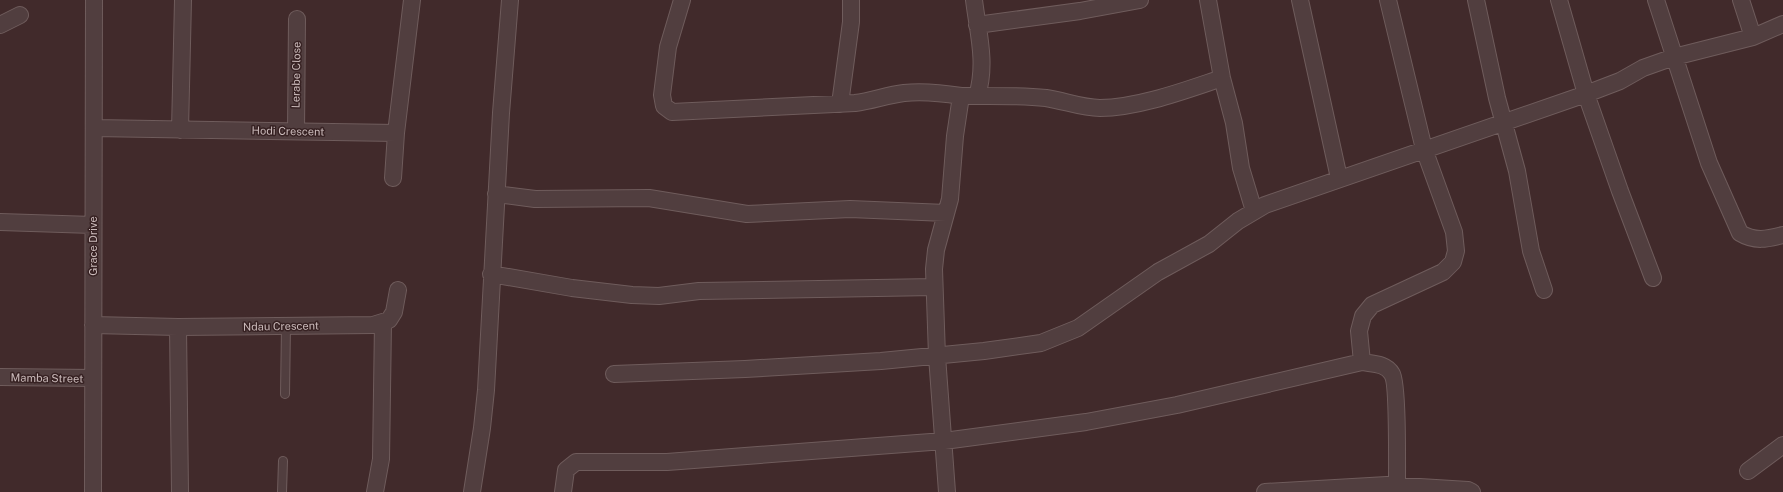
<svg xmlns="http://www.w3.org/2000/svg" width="1783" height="492" viewBox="0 0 1783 492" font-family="'Public Sans',sans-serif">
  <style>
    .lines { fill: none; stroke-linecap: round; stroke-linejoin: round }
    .service-casing { stroke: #6f5c5c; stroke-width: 10 }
    .minor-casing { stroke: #6f5c5c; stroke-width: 18 }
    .service { stroke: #513e3f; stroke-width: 8 }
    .minor { stroke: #513e3f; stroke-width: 16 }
    .labels { text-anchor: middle; stroke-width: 3; stroke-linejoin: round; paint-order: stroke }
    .street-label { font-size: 11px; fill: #cbbbbb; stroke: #372223 }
  </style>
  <rect width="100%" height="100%" fill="#412a2b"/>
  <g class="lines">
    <g class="service-casing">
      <path id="service" d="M285,394L286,326
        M282,492L283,461"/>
    </g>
    <g class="minor-casing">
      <path id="minor" d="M682,0L668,47L662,95L664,106L672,112L855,103C872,101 887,95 904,93C923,91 942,93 961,96
        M974,0C978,33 987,63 977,96
        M1208,0L1222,78L1234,123L1241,168L1254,211
        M1300,0L1339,178
        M1476,0L1497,98L1517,171L1531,251L1544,290
        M1559,0L1586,94L1620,191L1653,278
        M1656,0L1709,163L1740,233C1755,242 1767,239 1783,235
        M1741,0L1753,37
        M0,25L20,15
        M977,25L1080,11L1140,0
        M840,104L851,22V0
        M94,128L396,133
        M180,130L183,0
        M296,131L297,19
        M393,178L396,133L412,0
        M496,194L535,199L649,198L747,214L850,209L946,213
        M0,222L93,225
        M491,274L572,288L632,295L659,296L699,291L934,287
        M93,325L178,327L373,325L389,320L394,312L398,290
        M178,327L180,492
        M1362,362L1359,331L1363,316L1372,305L1443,272L1453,262L1456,251L1454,232L1424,149L1388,0
        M614,374L745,369L881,361L984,351L1041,343L1078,328L1158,272L1209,244L1238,221L1265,205L1586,94L1620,81L1643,68L1674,57L1753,37L1783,24
        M0,377L93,378
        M1748,471L1783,445
        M93,492L94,0
        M375,492L381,459L383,323
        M472,492L482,428L486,390L501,113L510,0
        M563,492L566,470L576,462H667L944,441L1086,422L1177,405L1362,362C1372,364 1386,363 1392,374C1398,383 1397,469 1397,486
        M947,492L937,356L934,269L936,250L950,199L955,136L961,96C989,96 1018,95 1046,98C1065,101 1082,108 1100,108C1138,108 1186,90 1222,78
        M1265,492L1387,485L1468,490L1472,492"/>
    </g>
    <use href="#service" class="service"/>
    <use href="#minor" class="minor"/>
  </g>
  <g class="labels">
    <g class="street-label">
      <text transform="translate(296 75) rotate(-89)" y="4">Lerabe Close</text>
      <text transform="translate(288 131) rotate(1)" y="4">Hodi Crescent</text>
      <text transform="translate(93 246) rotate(-90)" y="4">Grace Drive</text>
      <text transform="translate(281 326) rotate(-1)" y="4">Ndau Crescent</text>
      <text transform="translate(47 378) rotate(1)" y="4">Mamba Street</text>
    </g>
  </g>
</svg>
